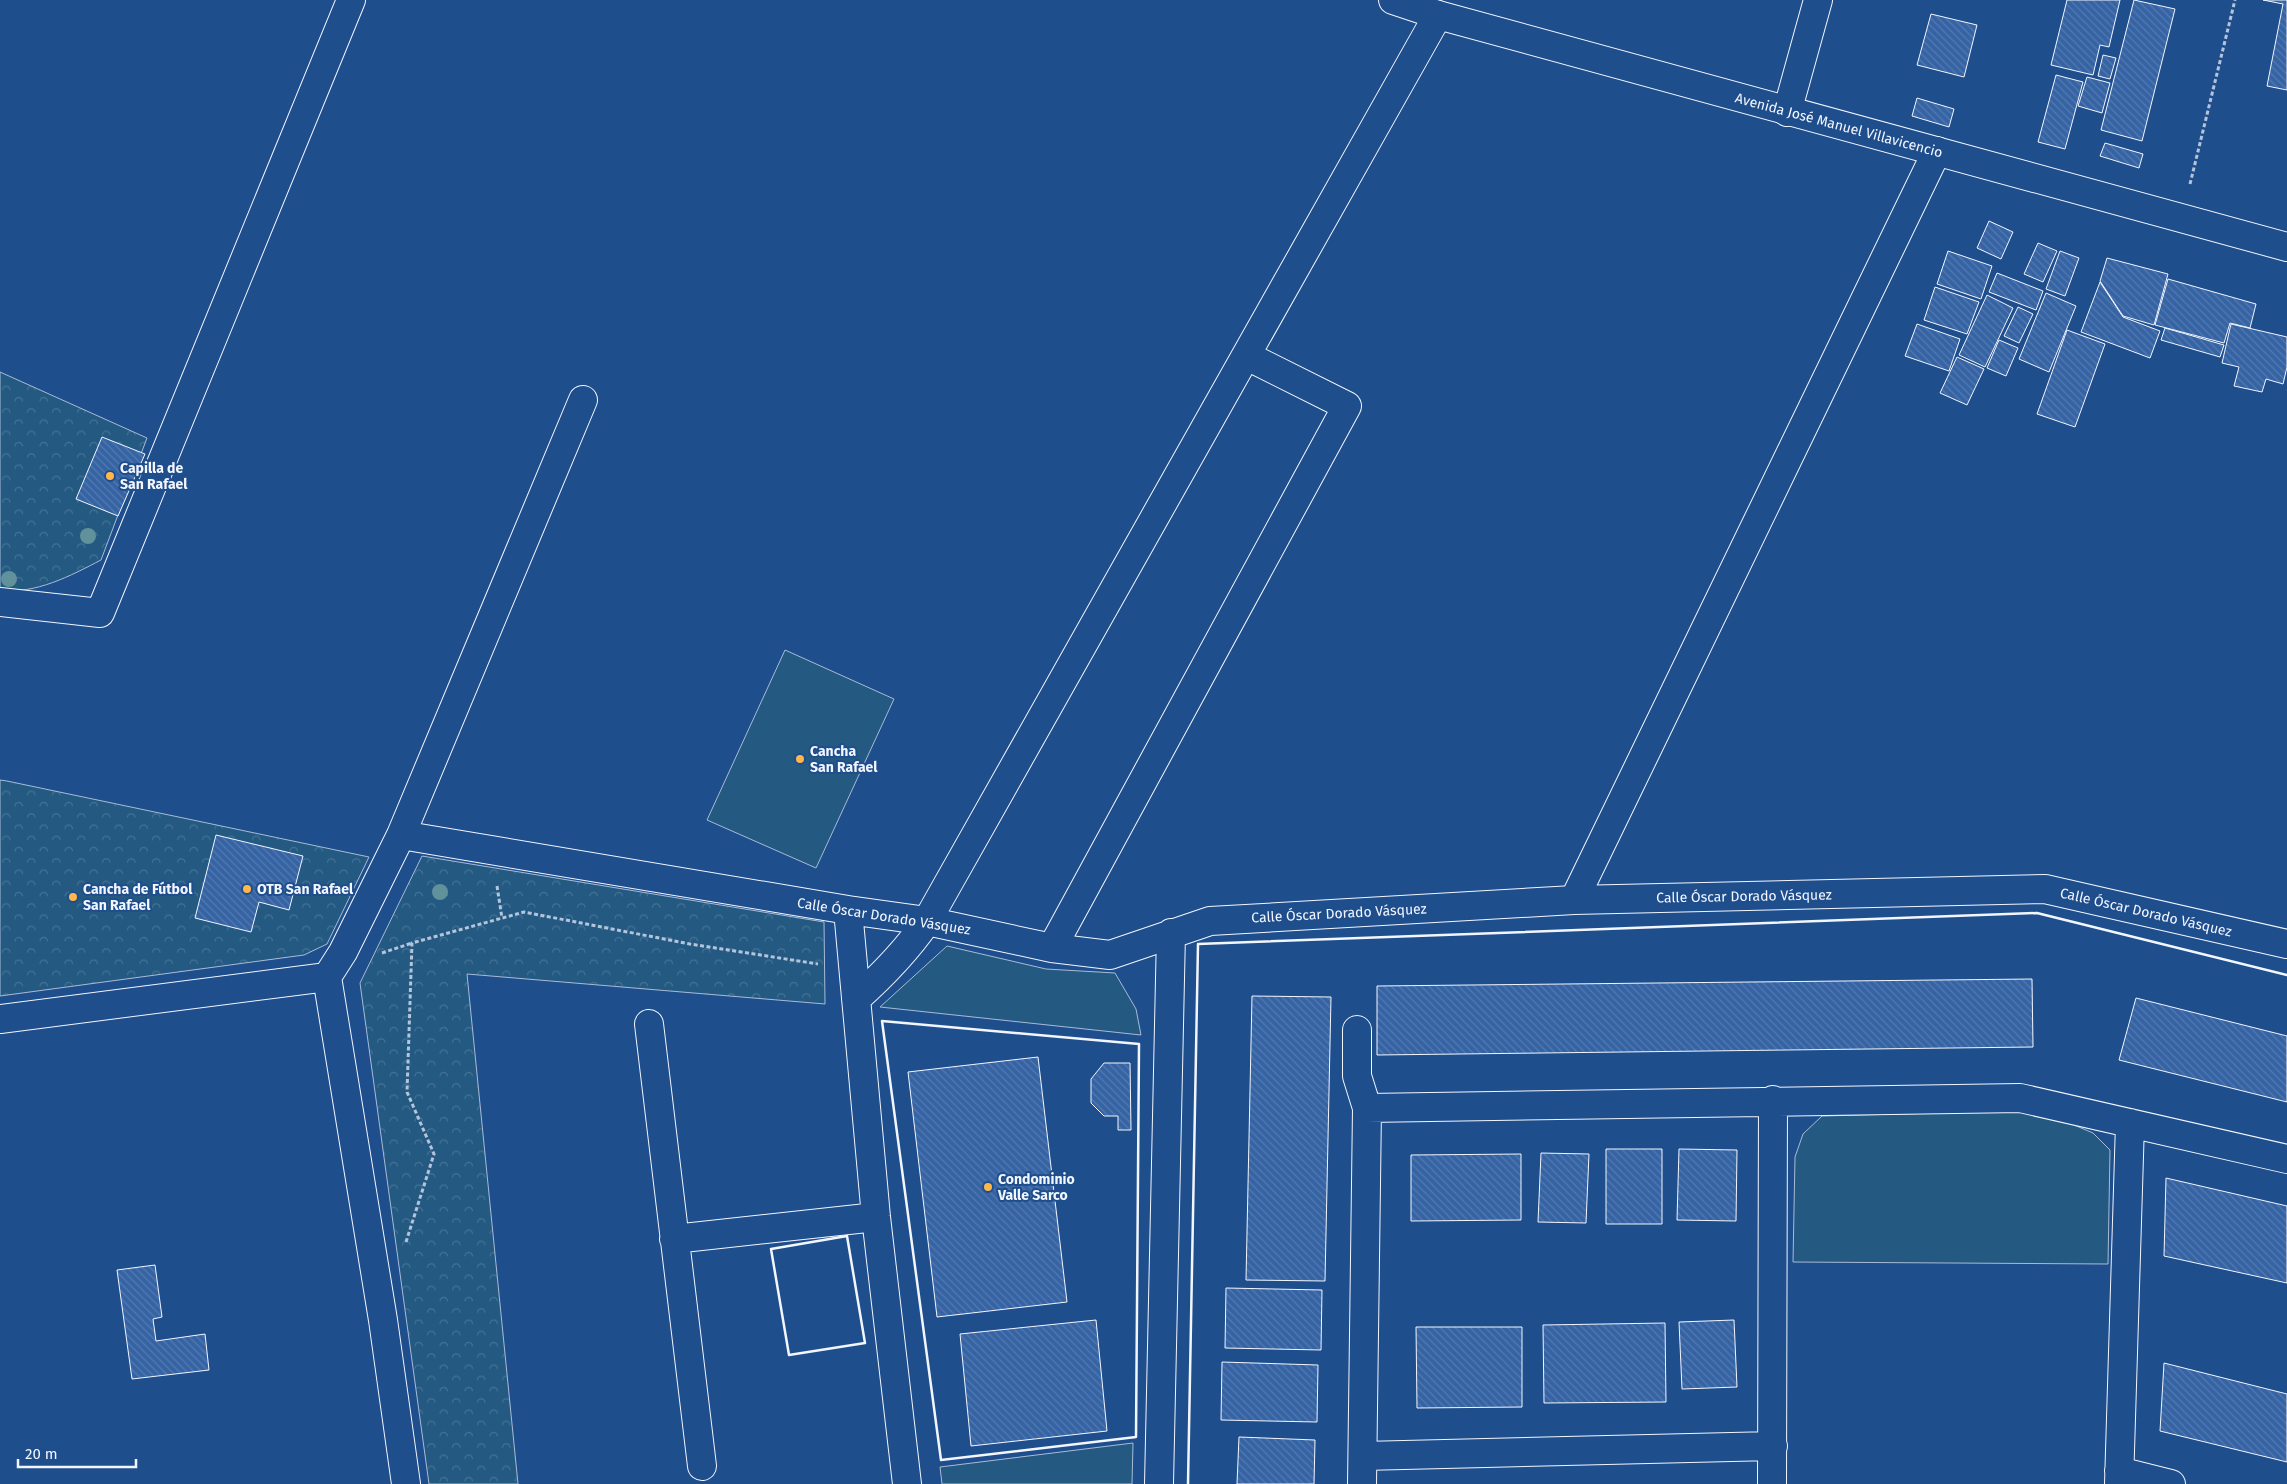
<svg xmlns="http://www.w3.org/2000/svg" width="2287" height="1484" viewBox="0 0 2287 1484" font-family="'Fira Sans',sans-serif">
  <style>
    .grass { fill: #245a82; stroke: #a8bbd7 }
    .park { fill: url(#park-crowns); stroke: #a8bbd7 }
    .building { fill: url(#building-back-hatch); stroke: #f2f6ff }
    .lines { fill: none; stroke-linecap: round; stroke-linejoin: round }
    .minor-casing { stroke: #f2f6ff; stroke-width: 30 }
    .major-casing { stroke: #f2f6ff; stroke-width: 30 }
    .path { stroke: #b3c4dc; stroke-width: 3; stroke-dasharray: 4 2.5; stroke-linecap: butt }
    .minor { stroke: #1f4e8c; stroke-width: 28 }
    .major { stroke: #1f4e8c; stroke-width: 28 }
    .wall { stroke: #f2f6ff; stroke-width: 2.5 }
    .tree { fill: #61919a }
    .poi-dot { fill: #ffb74d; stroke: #1f4e8c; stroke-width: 2 }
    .labels { text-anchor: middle; stroke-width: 4; stroke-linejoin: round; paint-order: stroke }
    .street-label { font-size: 14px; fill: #f2f6ff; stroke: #1f4e8c }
    .poi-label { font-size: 14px; font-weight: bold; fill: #f2f6ff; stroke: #1f4e8c; text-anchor: start }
  </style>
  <defs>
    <pattern id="park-crowns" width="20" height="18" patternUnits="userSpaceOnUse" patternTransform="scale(1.25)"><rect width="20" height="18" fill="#245a82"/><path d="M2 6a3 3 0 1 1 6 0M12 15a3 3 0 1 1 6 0" fill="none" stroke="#447295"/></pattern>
    <pattern id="building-back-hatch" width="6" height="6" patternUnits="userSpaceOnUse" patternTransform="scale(1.25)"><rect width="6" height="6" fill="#3563a3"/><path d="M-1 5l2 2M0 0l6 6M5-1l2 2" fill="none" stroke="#537ab1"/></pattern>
  </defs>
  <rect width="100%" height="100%" fill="#1f4e8c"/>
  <path class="grass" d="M785,650L894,699L816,868L707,820Z
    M947,946L1046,969L1115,973L1136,1009L1141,1035L880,1007Z
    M2017,1111L2067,1122L2093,1133L2110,1150L2108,1264L1793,1262L1795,1157L1803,1134L1822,1116Z
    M1133,1443L1132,1484H942L940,1467Z"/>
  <path class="park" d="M0,372L147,438L101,560C72,575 35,595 0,590Z
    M0,780L7,781L369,857L327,944L304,955L0,996Z
    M422,856L824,922L825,1004L467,974L518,1484H429L360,983Z"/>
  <path class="building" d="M2067,0H2120L2109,47L2100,45L2093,75L2051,65Z
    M2134,0L2175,9L2142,141L2101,130Z
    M2263,0H2287V90L2267,86L2283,4Z
    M1931,14L1977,25L1964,77L1917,65Z
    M2103,55L2116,58L2110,79L2098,76Z
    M2056,75L2083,82L2065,149L2038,142Z
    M2087,77L2110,83L2102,113L2078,106Z
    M1917,98L1954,109L1949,127L1912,116Z
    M2105,143L2143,154L2139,168L2100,156Z
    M1989,221L2013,232L2001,259L1977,248Z
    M2038,243L2057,251L2043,282L2024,274Z
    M1948,251L1992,266L1981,299L1937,284Z
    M2060,251L2079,258L2065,296L2046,289Z
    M2107,258L2168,274L2154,325L2123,316L2100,281Z
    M1997,273L2043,291L2036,310L1989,292Z
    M2168,279L2256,304L2250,328L2230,323L2224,343L2155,325Z
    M2100,282L2123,317L2160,331L2150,358L2081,332Z
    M1935,287L1979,302L1967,334L1924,320Z
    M2046,293L2076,306L2049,372L2019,359Z
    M1987,295L2013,308L1985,367L1959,355Z
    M2018,307L2033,314L2019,343L2004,336Z
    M1917,324L1960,339L1949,371L1905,356Z
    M2231,324L2287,337V367L2283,384L2266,379L2262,392L2234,386L2239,367L2222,363Z
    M2165,328L2224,345L2220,357L2161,340Z
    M2067,330L2105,344L2075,427L2037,414Z
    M1999,340L2018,348L2006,376L1987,368Z
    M1957,357L1984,369L1967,405L1940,393Z
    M102,437L145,454L118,516L76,499Z
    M216,835L303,856L289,910L259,902L251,932L195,918Z
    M2032,979L2033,1047L1377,1055V986Z
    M1252,996L1331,997L1325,1281L1246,1280Z
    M2136,998L2287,1036V1102L2119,1060Z
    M1038,1057L1067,1302L937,1317L908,1072Z
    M1104,1063H1130L1131,1130H1118V1116H1104L1091,1103V1079Z
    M1606,1149H1662V1224H1606Z
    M1679,1149L1737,1150L1736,1221L1677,1220Z
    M1541,1153L1589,1154L1586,1223L1538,1222Z
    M1521,1154V1220L1411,1221V1155Z
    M2166,1178L2287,1206V1283L2164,1256Z
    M155,1265L162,1317L153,1319L156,1341L205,1334L209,1370L132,1379L117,1270Z
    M1226,1288L1322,1290L1321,1350L1225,1348Z
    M1096,1320L1107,1431L971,1446L960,1334Z
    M1734,1320L1737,1387L1682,1389L1679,1322Z
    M1665,1323L1666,1402L1544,1403L1543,1325Z
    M1416,1327H1522V1407L1417,1408Z
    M1222,1362L1318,1365L1317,1422L1221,1420Z
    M2164,1363L2287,1394V1462L2160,1431Z
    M1239,1437L1315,1440L1314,1484H1237Z"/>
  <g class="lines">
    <g class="minor-casing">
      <path id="minor" d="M1787,112L1818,0
        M0,602L100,613L351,0
        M401,835L848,910L927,921L1052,948L1110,955L1210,921L1574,900L2045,889L2287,944
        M1574,900L1937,151
        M848,910L876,1217L907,1484
        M1052,948L1347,406L1247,356
        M856,999C883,975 907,950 927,921L1438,15
        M0,1019L327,977
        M649,1024L702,1466
        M1357,1030V1076L1367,1108L1362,1484
        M1367,1108L2020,1098L2287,1159
        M674,1239L876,1217
        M1363,1456L1773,1446
        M2119,1471L2171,1484
        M406,1484L383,1320L327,977L343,952L401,835L583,400
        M1159,1484L1171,933
        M1772,1484L1773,1100
        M2119,1484L2130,1123"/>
    </g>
    <g class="major-casing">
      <path id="major" d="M1393,0L1438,15L2287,247"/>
    </g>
    <path class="path" d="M2190,184L2235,0
      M497,886L502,918
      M382,953L412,943
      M406,1242L434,1154L407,1092L412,943L524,912L690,944L818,964"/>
    <use href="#minor" class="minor"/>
    <use href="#major" class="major"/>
    <path class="wall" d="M882,1021L1139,1044L1136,1437L941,1460Z
      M847,1236L865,1343L789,1355L771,1249Z
      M1188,1484L1198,944L2037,913L2287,975"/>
  </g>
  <g class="tree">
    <circle cx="88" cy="536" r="8"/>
    <circle cx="9" cy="579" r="8"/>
    <circle cx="440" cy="892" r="8"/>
  </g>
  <g class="poi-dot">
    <circle cx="110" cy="476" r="5"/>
    <circle cx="800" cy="759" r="5"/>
    <circle cx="247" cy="889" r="5"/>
    <circle cx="73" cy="897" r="5"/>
    <circle cx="988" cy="1187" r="5"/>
  </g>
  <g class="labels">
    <g class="street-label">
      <text transform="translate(1839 125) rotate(15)" y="5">Avenida José Manuel Villavicencio</text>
      <text transform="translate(1744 896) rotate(-1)" y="5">Calle Óscar Dorado Vásquez</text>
      <text transform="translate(2146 912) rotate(13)" y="5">Calle Óscar Dorado Vásquez</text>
      <text transform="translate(1339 913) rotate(-3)" y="5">Calle Óscar Dorado Vásquez</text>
      <text transform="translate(884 916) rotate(9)" y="5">Calle Óscar Dorado Vásquez</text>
    </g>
    <g class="poi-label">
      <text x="120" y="473">Capilla de<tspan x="120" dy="16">San Rafael</tspan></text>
      <text x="810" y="756">Cancha<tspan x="810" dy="16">San Rafael</tspan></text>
      <text x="83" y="894">Cancha de Fútbol<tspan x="83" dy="16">San Rafael</tspan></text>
      <text x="257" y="894">OTB San Rafael</text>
      <text x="998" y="1184">Condominio<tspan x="998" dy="16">Valle Sarco</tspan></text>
    </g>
  </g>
  <path d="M18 1459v8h118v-8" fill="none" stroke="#f2f6ff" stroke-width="2.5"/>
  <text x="25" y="1459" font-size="15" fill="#f2f6ff" stroke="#1f4e8c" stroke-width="4" paint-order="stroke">20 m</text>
</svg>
